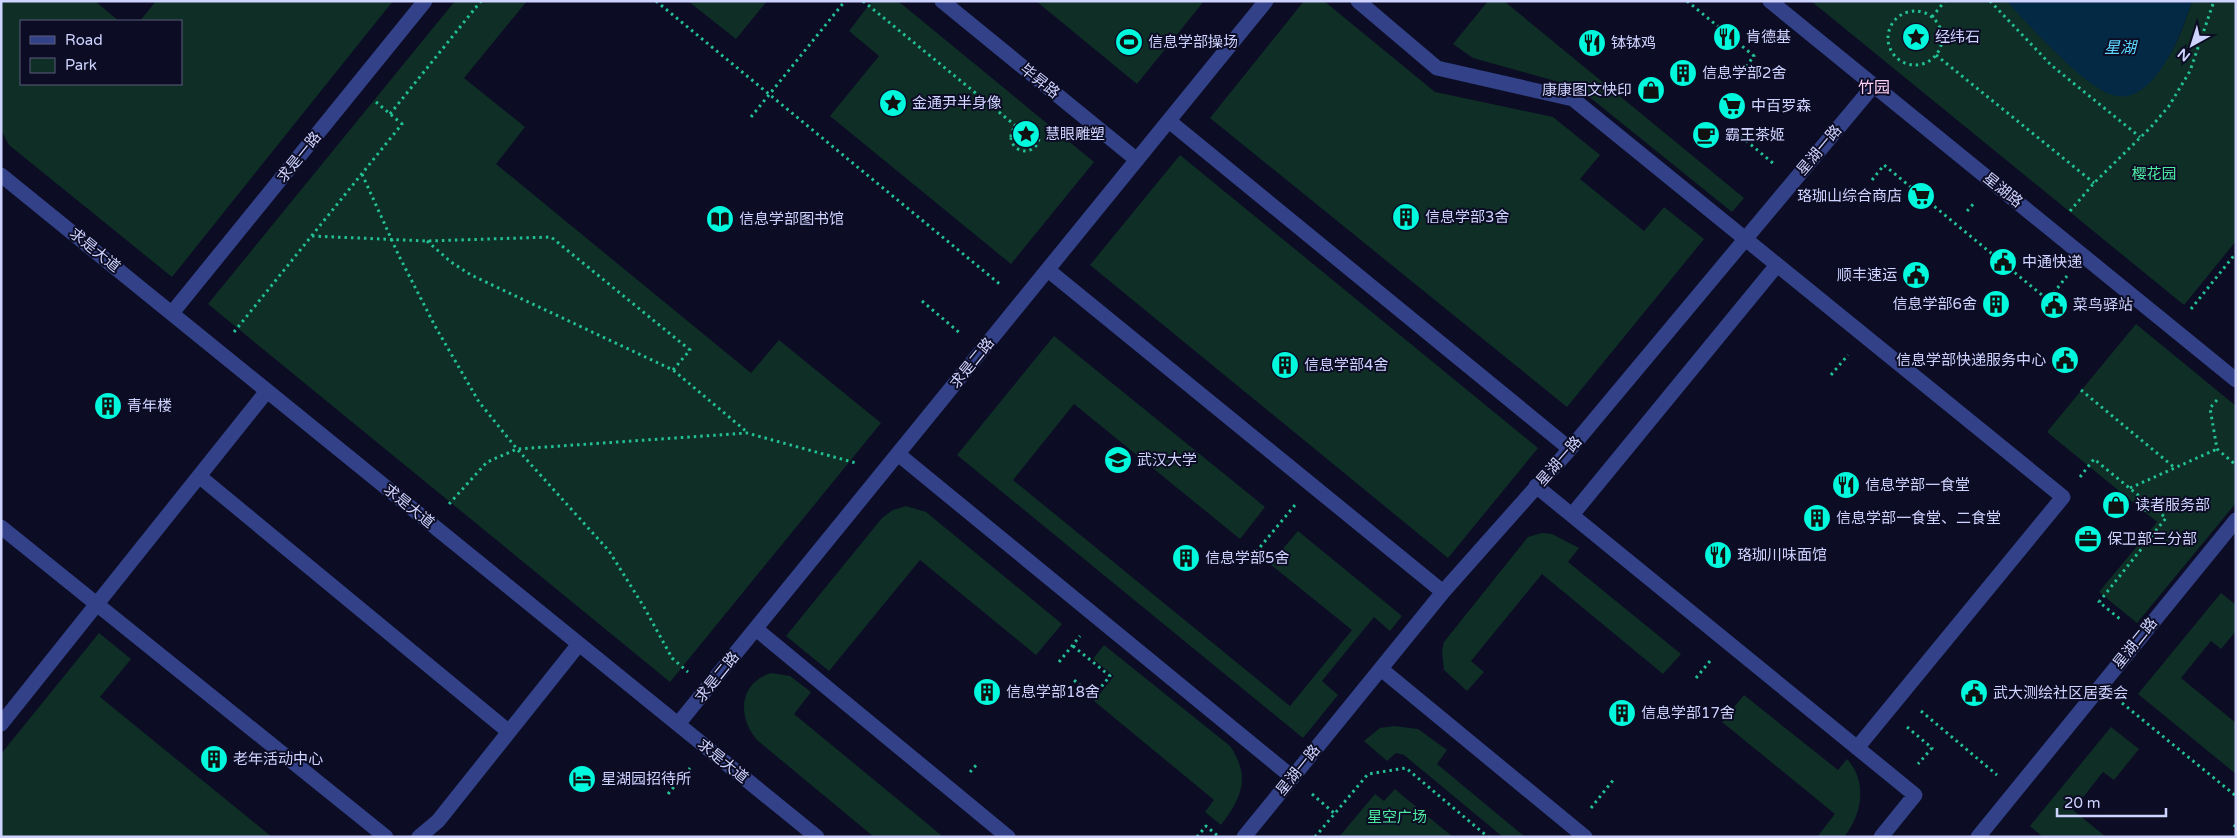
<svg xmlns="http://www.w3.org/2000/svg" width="2237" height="838" viewBox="0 0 2237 838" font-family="'Varela Round','Noto Sans SC',sans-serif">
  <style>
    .green { fill: #0e2e26 }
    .water { fill: #042944 }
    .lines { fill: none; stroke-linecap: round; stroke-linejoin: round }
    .path { stroke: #22c094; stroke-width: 3; stroke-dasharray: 2.5 4; stroke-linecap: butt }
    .minor { stroke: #324188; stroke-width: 15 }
    .labels { text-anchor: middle; stroke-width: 4; stroke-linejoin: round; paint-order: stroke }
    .poi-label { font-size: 15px; fill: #ced3ff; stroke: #0c0d24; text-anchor: start }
    .street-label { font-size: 15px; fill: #ced3ff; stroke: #0c0d24 }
    .park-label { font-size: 15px; fill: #4eeba2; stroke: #0c0d24 }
    .water-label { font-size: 16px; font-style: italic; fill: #5cd7ff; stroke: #0c0d24 }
    .neighbourhood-label { font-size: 16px; fill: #ffd0f8; stroke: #0c0d24 }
  </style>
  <rect width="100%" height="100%" fill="#0c0d24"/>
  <path class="green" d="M1,1H95L119,21H21V84H181V21H140L156,1H393L172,277L9,145L1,130Z
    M455,1H527L464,78L525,127L496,164L751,373L779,340L881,423L670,682L208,304Z
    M688,1H767L736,39Z
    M872,1H898L1094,162L1011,264L830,116L879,56L849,31Z
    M1036,1H1204L1137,84Z
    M1304,1H1324L1435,92L1553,117L1600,155L1580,179L1644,231L1664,207L1704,239L1567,407L1210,118Z
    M1488,1H1504L1744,198L1732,212L1577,87L1473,58L1453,44Z
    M1811,1H2007L2069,64L2155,76C2174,53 2183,29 2192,1H2236V241L2184,305Z
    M1180,155L1538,448L1448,558L1090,265Z
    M2136,324L2236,406V503L2137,623L2099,592L2157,522L2047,432Z
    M1054,336L1265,507L1240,539L1074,404L1013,480L1290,706L1352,630L1270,564L1298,531L1402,616L1390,631L1374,617L1322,681L1338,695L1303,738L957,455Z
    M906,506L926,512L1062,624L1036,655L920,560L829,671L786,636L882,518L893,510Z
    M1542,533L1552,534L1579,548L1568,562L1681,654L1663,674L1542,574L1471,661L1484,672L1467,691L1444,670L1442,651L1444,642L1528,537Z
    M2221,593L2236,605V631L2221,649L2211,641L2181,678L2236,723V774L2138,694Z
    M99,633L131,659L100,697L272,837H1V754Z
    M1104,645L1230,746C1251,777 1242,797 1221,825L1205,812L1214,800L1094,701L1114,676L1093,659Z
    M771,673L790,676L811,692L794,714L941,835L940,837H874L757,740C737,717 739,683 771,673Z
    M1744,695L1838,770L1847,759C1868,782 1862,815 1844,837H1817L1835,814L1722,722Z
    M1394,726L1418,729L1447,750L1437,764L1525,837H1503L1404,755L1396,753L1387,761L1364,741L1380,728Z
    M2111,727L2139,749L2114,780L2103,772L2073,810L2106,837H2043L2030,826Z
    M1395,789L1403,796L1453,837H1339L1375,794L1384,801Z"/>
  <path class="water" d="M2007,1H2192C2183,30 2155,108 2112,95C2085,87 2027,24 2007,1Z"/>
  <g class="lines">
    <path class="path" d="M656,1L1002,286
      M863,1L1016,126
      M1687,1L1754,56L1745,68
      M1990,1L2051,65L2140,137
      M1888 38a27 27 0 1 1 54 0a27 27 0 1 1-54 0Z
      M1932,17L1945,1
      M1936,55L2094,183
      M390,114L481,1
      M751,117L845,1
      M1011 137a14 14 0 1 1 28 0a14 14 0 1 1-28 0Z
      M1731,128L1774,164
      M362,174L399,256L435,326L479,402L517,449L609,551L644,607L672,658L688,672
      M1872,180L1884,165L2048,300L2067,276
      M1967,211L1975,202
      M2070,211L2094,183L2151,127L2169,106L2190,71L2214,1
      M312,236L427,241L551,237L690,350L673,370
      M427,241L451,262L471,275L673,370L747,432
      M922,301L961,334
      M2191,309L2236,253
      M234,332L402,124L376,102
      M1831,375L1848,355
      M2081,390L2175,468
      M2217,400L2210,408L2217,449L2236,465
      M2080,477L2094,459L2166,518L2099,602L2120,619
      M2130,488L2217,449
      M449,504L487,462L517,449L747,433L856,463
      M2144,511L2150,504
      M1256,552L1295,505
      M1073,646L1110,676L1093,697L1074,680
      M1059,662L1080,636
      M1696,678L1710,661
      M2122,703L2236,796
      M1921,711L1997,775
      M1907,727L1932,748L1918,764
      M970,772L978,763
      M668,794L690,768
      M1312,794L1334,813
      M1591,808L1614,779
      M2234,827L2236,824
      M1197,837L1206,826L1218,836
      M1315,837L1368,774L1406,768L1488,837"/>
    <path class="minor" d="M942,1L1137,160
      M1358,1L1437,68L1573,99L2063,497L1857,748
      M1770,1L2236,380
      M1169,121L1570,449
      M1,175L817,837
      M1048,270L1443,592
      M172,313L425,1
      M898,454L1292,777
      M199,476L509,732
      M1536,486L1915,795L1881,837
      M1572,515L1777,265
      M1,527L386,837
      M756,629L1008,837
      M1381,669L1585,837
      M1,724L267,391
      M678,724L1266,1
      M419,837L438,821L579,644
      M1244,837L1443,592L1570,449L1874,85
      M1978,837L2236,520"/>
  </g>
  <defs>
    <g id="restaurant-disc" transform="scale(1.4375)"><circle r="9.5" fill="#00f9dc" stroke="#0c0d24"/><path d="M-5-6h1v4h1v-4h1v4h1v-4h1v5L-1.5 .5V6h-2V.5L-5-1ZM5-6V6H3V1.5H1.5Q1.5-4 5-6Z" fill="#111"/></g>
    <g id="sight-disc" transform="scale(1.4375)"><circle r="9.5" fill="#00f9dc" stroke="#0c0d24"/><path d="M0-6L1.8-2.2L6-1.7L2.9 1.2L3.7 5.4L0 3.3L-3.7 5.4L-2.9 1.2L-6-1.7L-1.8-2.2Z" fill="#111"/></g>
    <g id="stadium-disc" transform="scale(1.4375)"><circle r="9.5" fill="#00f9dc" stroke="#0c0d24"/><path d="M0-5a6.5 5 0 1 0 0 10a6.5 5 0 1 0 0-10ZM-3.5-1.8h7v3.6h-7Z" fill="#111"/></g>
    <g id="building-disc" transform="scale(1.4375)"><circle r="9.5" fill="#00f9dc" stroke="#0c0d24"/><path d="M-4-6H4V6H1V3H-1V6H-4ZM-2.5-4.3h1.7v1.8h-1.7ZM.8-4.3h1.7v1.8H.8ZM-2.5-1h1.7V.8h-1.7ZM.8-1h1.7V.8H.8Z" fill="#111"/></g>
    <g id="shop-disc" transform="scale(1.4375)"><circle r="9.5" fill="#00f9dc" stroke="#0c0d24"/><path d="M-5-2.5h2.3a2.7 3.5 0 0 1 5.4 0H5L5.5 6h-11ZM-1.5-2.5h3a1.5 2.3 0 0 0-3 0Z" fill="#111"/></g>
    <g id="supermarket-disc" transform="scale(1.4375)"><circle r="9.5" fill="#00f9dc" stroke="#0c0d24"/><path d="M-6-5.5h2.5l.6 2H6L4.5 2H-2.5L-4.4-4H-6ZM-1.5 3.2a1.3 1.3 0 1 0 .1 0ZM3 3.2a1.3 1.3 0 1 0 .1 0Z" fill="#111"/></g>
    <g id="cafe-disc" transform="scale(1.4375)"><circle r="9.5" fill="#00f9dc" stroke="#0c0d24"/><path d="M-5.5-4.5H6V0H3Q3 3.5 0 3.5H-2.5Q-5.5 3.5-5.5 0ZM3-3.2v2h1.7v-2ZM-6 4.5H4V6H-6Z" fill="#111"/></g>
    <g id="library-disc" transform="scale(1.4375)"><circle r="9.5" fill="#00f9dc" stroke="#0c0d24"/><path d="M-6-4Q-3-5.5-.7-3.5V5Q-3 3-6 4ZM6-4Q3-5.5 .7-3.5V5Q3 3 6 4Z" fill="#111"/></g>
    <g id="civic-disc" transform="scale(1.4375)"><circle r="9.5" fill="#00f9dc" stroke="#0c0d24"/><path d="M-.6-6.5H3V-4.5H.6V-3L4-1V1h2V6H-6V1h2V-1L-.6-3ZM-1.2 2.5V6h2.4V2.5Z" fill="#111"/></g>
    <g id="university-disc" transform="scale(1.4375)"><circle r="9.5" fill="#00f9dc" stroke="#0c0d24"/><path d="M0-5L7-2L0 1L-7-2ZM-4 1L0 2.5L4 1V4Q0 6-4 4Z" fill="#111"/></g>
    <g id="office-disc" transform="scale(1.4375)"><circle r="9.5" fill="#00f9dc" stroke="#0c0d24"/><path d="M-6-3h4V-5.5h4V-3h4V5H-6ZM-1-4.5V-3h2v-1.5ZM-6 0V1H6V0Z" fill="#111"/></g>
    <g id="hotel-disc" transform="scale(1.4375)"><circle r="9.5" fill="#00f9dc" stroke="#0c0d24"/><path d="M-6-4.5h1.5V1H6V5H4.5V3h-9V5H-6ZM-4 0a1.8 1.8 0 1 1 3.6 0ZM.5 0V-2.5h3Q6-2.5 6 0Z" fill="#111"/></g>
  </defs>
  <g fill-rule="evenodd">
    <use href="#restaurant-disc" x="1727" y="37"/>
    <use href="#sight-disc" x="1916" y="37"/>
    <use href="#stadium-disc" x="1129" y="42"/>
    <use href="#restaurant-disc" x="1592" y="43"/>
    <use href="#building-disc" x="1683" y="73"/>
    <use href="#shop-disc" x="1651" y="90"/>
    <use href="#sight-disc" x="893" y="103"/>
    <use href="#supermarket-disc" x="1732" y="106"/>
    <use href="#sight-disc" x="1026" y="134"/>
    <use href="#cafe-disc" x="1706" y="135"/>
    <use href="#supermarket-disc" x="1921" y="196"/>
    <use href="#building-disc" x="1406" y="217"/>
    <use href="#library-disc" x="720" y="219"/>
    <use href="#civic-disc" x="2003" y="262"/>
    <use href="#civic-disc" x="1916" y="275"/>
    <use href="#building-disc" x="1996" y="304"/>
    <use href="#civic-disc" x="2054" y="305"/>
    <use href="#civic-disc" x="2065" y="360"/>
    <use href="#building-disc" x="1285" y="365"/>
    <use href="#building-disc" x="108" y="406"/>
    <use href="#university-disc" x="1118" y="460"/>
    <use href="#restaurant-disc" x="1846" y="485"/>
    <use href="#shop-disc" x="2116" y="505"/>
    <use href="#building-disc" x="1817" y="518"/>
    <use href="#office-disc" x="2088" y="539"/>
    <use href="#restaurant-disc" x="1718" y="555"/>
    <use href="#building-disc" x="1186" y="558"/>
    <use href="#building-disc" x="987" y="692"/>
    <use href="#civic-disc" x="1974" y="693"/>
    <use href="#building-disc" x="1622" y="713"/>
    <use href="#building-disc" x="214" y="759"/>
    <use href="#hotel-disc" x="582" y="779"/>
  </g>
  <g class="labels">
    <g class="poi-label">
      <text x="1746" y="42">肯德基</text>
      <text x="1935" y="42">经纬石</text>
      <text x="1148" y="47">信息学部操场</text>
      <text x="1611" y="48">钵钵鸡</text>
      <text x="1702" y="78">信息学部2舍</text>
      <text x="1632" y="95" text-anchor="end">康康图文快印</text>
      <text x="912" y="108">金通尹半身像</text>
      <text x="1751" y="111">中百罗森</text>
      <text x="1045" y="139">慧眼雕塑</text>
      <text x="1725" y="140">霸王茶姬</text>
      <text x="1902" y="201" text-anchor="end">珞珈山综合商店</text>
      <text x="1425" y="222">信息学部3舍</text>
      <text x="739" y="224">信息学部图书馆</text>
      <text x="2022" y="267">中通快递</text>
      <text x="1897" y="280" text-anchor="end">顺丰速运</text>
      <text x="1977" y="309" text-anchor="end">信息学部6舍</text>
      <text x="2073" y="310">菜鸟驿站</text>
      <text x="2046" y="365" text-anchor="end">信息学部快递服务中心</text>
      <text x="1304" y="370">信息学部4舍</text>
      <text x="127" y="411">青年楼</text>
      <text x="1137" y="465">武汉大学</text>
      <text x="1865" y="490">信息学部一食堂</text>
      <text x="2135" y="510">读者服务部</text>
      <text x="1836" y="523">信息学部一食堂、二食堂</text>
      <text x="2107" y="544">保卫部三分部</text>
      <text x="1737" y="560">珞珈川味面馆</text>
      <text x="1205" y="563">信息学部5舍</text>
      <text x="1006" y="697">信息学部18舍</text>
      <text x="1993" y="698">武大测绘社区居委会</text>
      <text x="1641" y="718">信息学部17舍</text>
      <text x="233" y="764">老年活动中心</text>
      <text x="601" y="784">星湖园招待所</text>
    </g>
    <g class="street-label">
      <text transform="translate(1040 81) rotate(39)" y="5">毕昇路</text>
      <text transform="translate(1819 150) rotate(-50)" y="5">星湖一路</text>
      <text transform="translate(299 157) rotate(-51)" y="5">求是一路</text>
      <text transform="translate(2003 190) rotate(39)" y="5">星湖路</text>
      <text transform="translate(95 250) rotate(39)" y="5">求是大道</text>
      <text transform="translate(972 363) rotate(-51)" y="5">求是二路</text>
      <text transform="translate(1559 461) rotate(-49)" y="5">星湖一路</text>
      <text transform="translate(409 506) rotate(39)" y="5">求是大道</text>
      <text transform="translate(2135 643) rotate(-51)" y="5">星湖二路</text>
      <text transform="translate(717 677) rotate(-51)" y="5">求是二路</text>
      <text transform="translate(723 761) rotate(39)" y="5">求是大道</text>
      <text transform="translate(1298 770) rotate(-51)" y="5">星湖一路</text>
    </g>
    <g class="park-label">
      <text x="2154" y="179">樱花园</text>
      <text x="1397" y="822">星空广场</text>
    </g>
    <g class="water-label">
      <text x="2120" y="53">星湖</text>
    </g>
    <g class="neighbourhood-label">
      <text x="1874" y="93">竹园</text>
    </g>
  </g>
  <rect width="2237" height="838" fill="none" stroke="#ced3ff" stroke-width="5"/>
  <rect x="20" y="20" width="162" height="65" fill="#0c0d24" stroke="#5a5c7c"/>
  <rect x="30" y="36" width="25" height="8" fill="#324188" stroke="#5a5c7c"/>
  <text x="65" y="45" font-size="15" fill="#ced3ff">Road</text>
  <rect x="30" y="58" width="25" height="15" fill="#0e2e26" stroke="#5a5c7c"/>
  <text x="65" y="70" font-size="15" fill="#ced3ff">Park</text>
  <g transform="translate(2192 45) rotate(219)" stroke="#0c0d24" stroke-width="4" paint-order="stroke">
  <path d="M0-4L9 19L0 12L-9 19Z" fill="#ced3ff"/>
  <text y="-8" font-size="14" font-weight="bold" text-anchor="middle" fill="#ced3ff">N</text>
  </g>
  <path d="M2057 808v8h109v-8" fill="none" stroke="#ced3ff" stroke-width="2.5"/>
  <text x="2064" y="808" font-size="15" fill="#ced3ff" stroke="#0c0d24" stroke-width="4" paint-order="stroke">20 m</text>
</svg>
